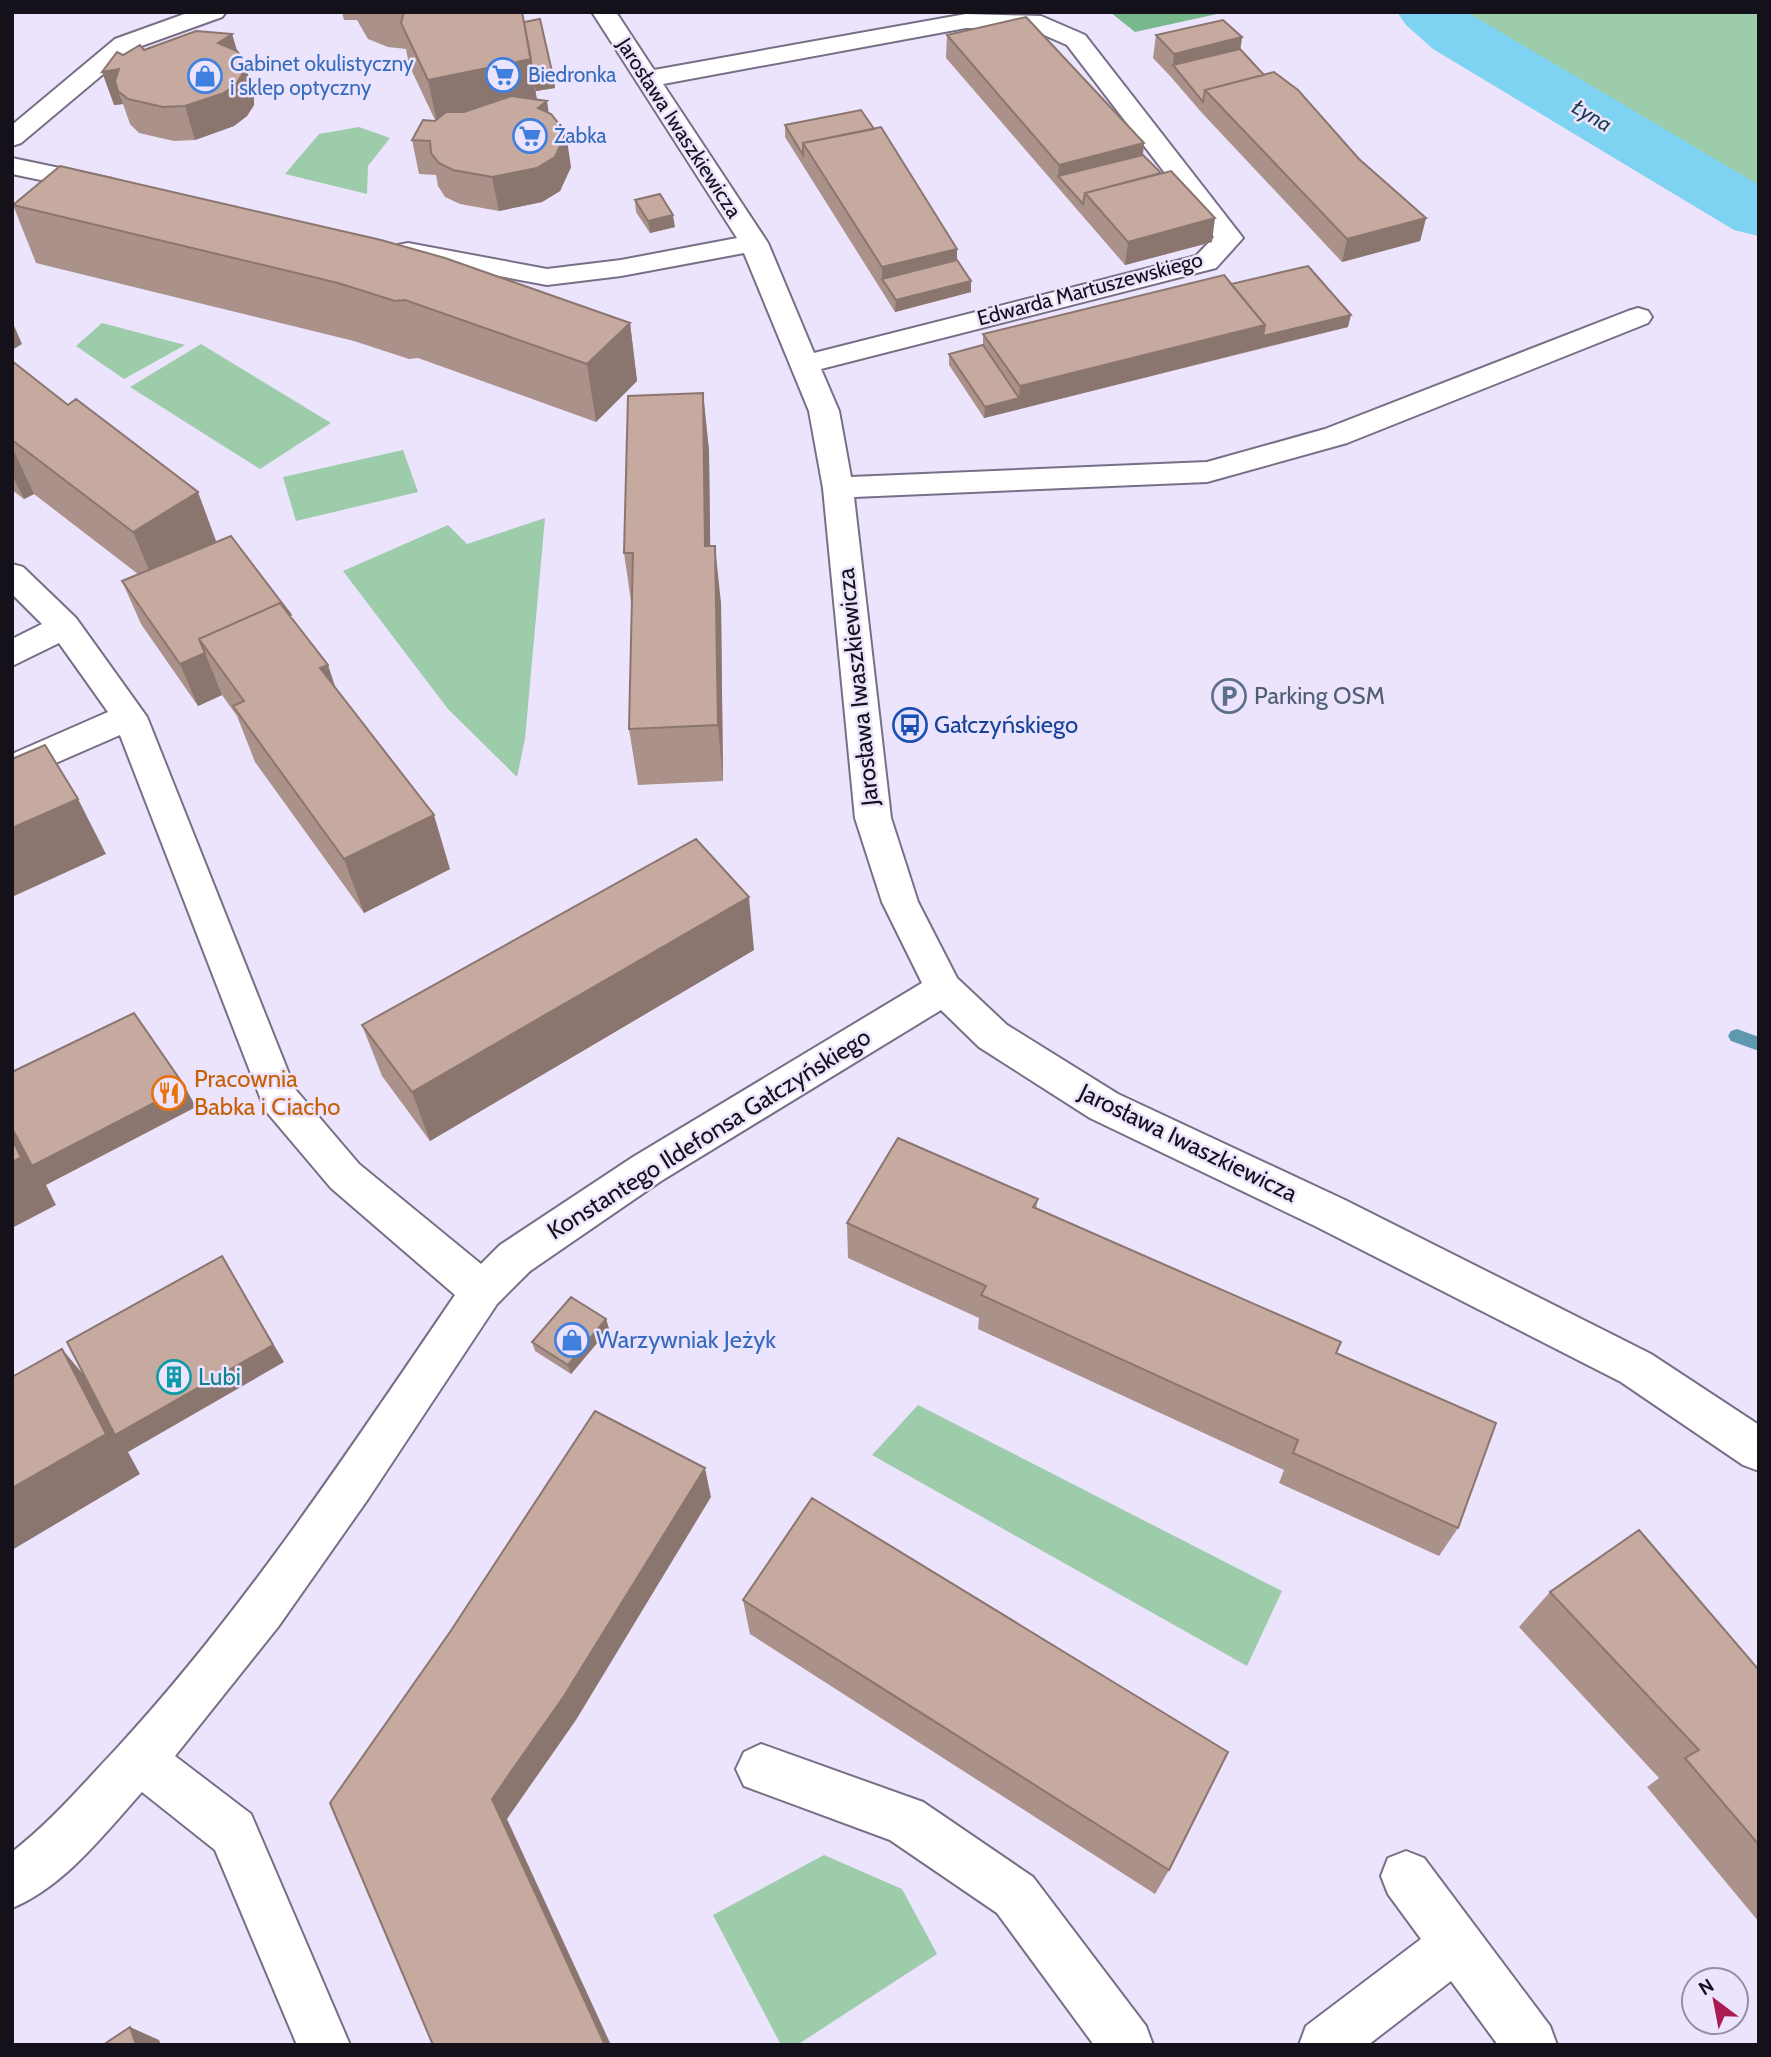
<svg xmlns="http://www.w3.org/2000/svg" width="1771" height="2057" viewBox="0 0 1771 2057" font-family="Cabin,sans-serif">
  <style>
    .green { fill: #9dccab }
    .forest { fill: #77b88d }
    .lines { fill: none; stroke-linecap: round; stroke-linejoin: round }
    .stream { fill: #5f99b1; fill-rule: evenodd }
    .river { fill: #7fd3f2; fill-rule: evenodd }
    .minor-casing { stroke: #786f86; stroke-width: 4 }
    .minor { fill: #fff; fill-rule: evenodd }
    .wall { fill: #aa9189 }
    .shaded-wall { fill: #8b766f }
    .building { fill: #c6a99f; stroke: #8b766f; stroke-width: 2 }
    .labels { text-anchor: middle; stroke-width: 5; stroke-linejoin: round; paint-order: stroke }
    .far-shop-label { font-size: 21px; fill: #366cbe; stroke: #ece3fd; text-anchor: start }
    .far-water-label { font-size: 21px; font-style: italic; fill: #173e4b; stroke: #ece3fd }
    .far-street-label { font-size: 21px; fill: #14111a; stroke: #ece3fd }
    .street-label { font-size: 24px; fill: #14111a; stroke: #ece3fd }
    .service-label { font-size: 24px; fill: #4e5e75; stroke: #ece3fd; text-anchor: start }
    .transit-label { font-size: 24px; fill: #164399; stroke: #ece3fd; text-anchor: start }
    .food-label { font-size: 24px; fill: #c56008; stroke: #ece3fd; text-anchor: start }
    .shop-label { font-size: 24px; fill: #366cbe; stroke: #ece3fd; text-anchor: start }
    .culture-label { font-size: 24px; fill: #0d838f; stroke: #ece3fd; text-anchor: start }
  </style>
  <rect width="100%" height="100%" fill="#ece3fd"/>
  <path class="green" d="M1459,12H1759V208L1490,40Z
    M359,127L390,138L368,166L367,194L285,174L319,134Z
    M102,323L185,345L124,379L76,346Z
    M201,344L331,423L260,469L130,387Z
    M403,450L418,492L296,521L283,477Z
    M545,518L525,739L517,777L448,709L343,571L448,525L467,544Z
    M918,1405L1282,1591L1247,1666L872,1455Z
    M824,1855L902,1889L937,1954L797,2045H781L713,1915Z"/>
  <path class="forest" d="M1110,12H1226L1135,32Z"/>
  <g class="lines">
    <path class="stream" d="M1737,1029L1759,1037V1051L1731,1041L1728,1036L1731,1031Z"/>
    <path class="river" d="M1397,12H1467L1759,185V236L1734,230L1433,49L1406,25Z"/>
    <g class="minor-casing">
      <path id="minor" d="M190,12H226L222,17L133,49L21,143L12,146V125L115,39Z
        M592,12H616L654,70L966,14L1041,16L1085,35L1243,238L1216,268L821,369L839,411L851,477L1207,462L1325,429L1628,311L1638,308L1648,311L1652,317L1648,323L1347,443L1207,482L854,497L891,818L918,902L957,978L1007,1025L1118,1094L1345,1200L1651,1354L1759,1425V1471L1743,1465L1621,1382L1315,1226L1090,1118L979,1047L941,1010L661,1181L530,1271L497,1304L368,1499L278,1627L175,1756L251,1814L350,2045H297L215,1850L142,1792C104,1834 65,1886 12,1908V1852C51,1822 84,1783 117,1748C245,1609 349,1450 455,1295L331,1188L265,1110L120,735L12,782V754L108,712L59,643L12,666V639L42,624L12,594V564L23,567L76,618L147,717L295,1089L359,1164L481,1264L500,1245L633,1157L922,983L882,902L855,818L823,488L809,411L744,253L621,276L547,285L408,259L398,257L394,251L398,245L408,243L547,269L621,260L737,238ZM966,28H1028L1067,45L1214,237L1196,256L814,353L768,243L663,84Z
        M12,158L112,179L116,185L112,191L103,193L12,174Z
        M761,1744L923,1802L1033,1877L1146,2026L1153,2045H1094L997,1913L890,1840L744,1786L736,1769L744,1752Z
        M1406,1851L1424,1858L1550,2026L1557,2045H1498L1451,1981L1368,2045H1299L1306,2026L1421,1939L1388,1894L1381,1876L1388,1858Z"/>
    </g>
    <use href="#minor" class="minor"/>
  </g>
  <path class="wall" d="M342,12H522L524,22L553,76L555,88L536,91L535,88L537,100L549,113L571,167L560,191L542,202L499,211L460,204L445,197L438,186L436,175L419,174L412,140L435,120L409,65L406,49L388,47L368,39L357,20H344Z
    M232,34L237,52L254,94V105L247,116L234,126L195,140L174,141L139,133L130,124L123,104L114,105L123,55L144,50Z
    M947,35L1143,155L1212,242L1125,265L946,58Z
    M1156,35L1242,37L1240,49L1264,75L1426,218L1420,241L1342,262L1202,113L1171,77L1153,58Z
    M785,125L957,260L971,292L895,312L785,137Z
    M635,200L675,227L650,233L636,212Z
    M13,205L630,323L637,381L596,422L418,358L409,359L354,341L36,263Z
    M1231,284L1348,327L984,418L949,365V354L983,345V334Z
    M12,361L216,542L293,620L450,869L364,913L255,762L237,716L222,695L198,706L141,624L122,581L138,574L34,494L24,499L12,490Z
    M703,393L709,451L710,546L721,603L723,781L638,785L629,729L632,608L624,553Z
    M754,950L430,1141L382,1076L362,1025Z
    M1038,1199L1036,1209L1336,1353L1458,1528L1439,1556L1279,1483L1284,1470L978,1329L979,1318L848,1258L847,1223Z
    M606,1319L609,1329L571,1374L535,1351L532,1342Z
    M1550,1592L1759,1670V1922L1647,1787L1659,1778L1519,1627Z
    M743,1600L1169,1870L1155,1894L750,1634Z"/>
  <path class="shaded-wall" d="M232,34L242,67L218,43Z
    M1242,37L1239,60L1173,65L1174,54Z
    M531,59L537,101L437,123L428,80Z
    M244,61L254,94V105L247,116L234,126L195,140L185,106Z
    M119,69L118,91L123,104L114,105L102,72Z
    M553,76L555,88L536,91L534,79Z
    M547,101L552,135L538,108Z
    M566,133L571,167L560,191L542,202L499,211L492,177Z
    M1144,143L1142,166L1058,176L1059,165Z
    M673,215L675,227L650,233L648,221Z
    M1215,218L1212,242L1125,265L1128,242Z
    M1426,218L1420,241L1342,262L1347,239Z
    M957,249V272L882,279V290V267Z
    M971,281V292L895,312L896,300Z
    M1351,315L1348,327L1261,348L1263,336Z
    M12,321L22,344L12,350Z
    M630,323L637,381L596,422L587,364Z
    M1265,325L1261,348L984,418L985,407L1019,398L1020,386Z
    M703,393L709,451L711,603L705,546Z
    M12,447L34,494L24,499L12,475Z
    M198,492L219,549L157,589L133,532Z
    M715,546L721,603L723,781L718,725Z
    M205,653L222,695L198,706L180,664Z
    M328,665L347,722L320,668Z
    M78,799L106,854L12,897V828Z
    M434,815L450,869L364,913L344,859Z
    M749,897L754,950L430,1141L412,1092Z
    M185,1087L196,1107L46,1185L56,1205L12,1228V1123Z
    M222,1256L284,1362L128,1452L140,1474L12,1550V1488L62,1349L98,1392Z
    M606,1319L609,1329L571,1374L568,1365Z
    M705,1468L711,1497L576,1720L507,1819L611,2045H605L492,1799Z
    M130,2027L159,2040L161,2045H136Z"/>
  <path class="building" d="M404,12H522L531,59L428,80L401,23Z
    M1026,17L1144,143L1059,165L947,35Z
    M540,19L553,76L534,79L524,22Z
    M1223,20L1242,37L1174,54L1156,35Z
    M196,31L232,34L218,43L237,51L244,61V71L237,83L224,93L185,106L163,107L128,99L118,91L115,81L119,69L102,72L117,52L123,55L140,45L144,50Z
    M1240,49L1264,75L1205,90L1203,102L1173,65Z
    M1274,72L1298,90L1359,159L1426,218L1347,239L1205,90Z
    M511,96L547,101L538,108L551,114L566,133L555,157L537,168L492,177L453,170L439,163L431,153L430,141L412,140L423,120L435,121L446,112H464Z
    M861,110L874,129L803,143V155L785,125Z
    M881,127L957,249L882,267L803,143Z
    M1143,155L1161,173L1085,193L1083,204L1058,176Z
    M60,166L381,240L445,258L630,323L587,364L405,300L395,301L338,283L13,205Z
    M1171,171L1215,218L1128,242L1085,193Z
    M660,194L673,215L648,221L635,200Z
    M957,260L971,281L896,300L882,279Z
    M1308,266L1351,315L1263,336L1265,325L1231,284Z
    M1224,275L1265,325L1020,386L983,334Z
    M983,345L1019,398L985,407L949,354Z
    M12,361L68,405L76,399L198,492L133,532L12,440Z
    M703,393L705,546H715L718,725L629,729L633,553H624L628,396Z
    M231,536L291,615L290,616L280,603L199,639L205,653L180,664L122,581Z
    M280,603L328,665L320,668L434,815L344,859L233,706L244,701L199,639Z
    M45,745L78,799L12,828V759Z
    M696,839L749,897L412,1092L362,1025Z
    M134,1013L185,1087L32,1166L12,1128V1072Z
    M898,1138L1038,1199L1033,1207L1341,1342L1336,1353L1496,1423L1458,1528L1293,1453L1298,1440L981,1295L986,1286L847,1223Z
    M12,1139L21,1157L12,1162Z
    M222,1256L273,1345L115,1435L67,1342Z
    M571,1297L606,1319L568,1365L532,1342Z
    M62,1349L106,1434L12,1488V1377Z
    M595,1411L705,1468L564,1696L492,1799L605,2045H433L330,1803L450,1632Z
    M812,1498L1228,1752L1169,1870L743,1600Z
    M1639,1530L1759,1670V1845L1685,1758L1699,1750L1550,1592Z
    M130,2027L136,2045H103Z"/>
  <defs>
    <g id="supermarket-ring" transform="scale(1.75)"><circle r="9.5" fill="#ece3fd" stroke="#3f7fe0" stroke-width="1.5"/><path d="M-6-5.5h2.5l.6 2H6L4.5 2H-2.5L-4.4-4H-6ZM-1.5 3.2a1.3 1.3 0 1 0 .1 0ZM3 3.2a1.3 1.3 0 1 0 .1 0Z" fill="#3f7fe0"/></g>
    <g id="shop-ring" transform="scale(1.75)"><circle r="9.5" fill="#ece3fd" stroke="#3f7fe0" stroke-width="1.5"/><path d="M-5-2.5h2.3a2.7 3.5 0 0 1 5.4 0H5L5.5 6h-11ZM-1.5-2.5h3a1.5 2.3 0 0 0-3 0Z" fill="#3f7fe0"/></g>
    <g id="parking-ring" transform="scale(1.75)"><circle r="9.5" fill="#ece3fd" stroke="#5c6f8a" stroke-width="1.5"/><path d="M-3.5-5.5H1a3.5 3.5 0 0 1 0 7H-1V5.5H-3.5ZM-1-3.4V-.6H.8a1.4 1.4 0 0 0 0-2.8Z" fill="#5c6f8a"/></g>
    <g id="bus-ring" transform="scale(1.75)"><circle r="9.5" fill="#ece3fd" stroke="#1a4fb4" stroke-width="1.5"/><path d="M-5-6H5V4H4V6H2V4H-2V6H-4V4H-5ZM-3.5-4V0h7V-4ZM-3.5 1.2v1.5H-2V1.2ZM2 1.2v1.5H3.5V1.2Z" fill="#1a4fb4"/></g>
    <g id="restaurant-ring" transform="scale(1.75)"><circle r="9.5" fill="#ece3fd" stroke="#e8710a" stroke-width="1.5"/><path d="M-5-6h1v4h1v-4h1v4h1v-4h1v5L-1.5 .5V6h-2V.5L-5-1ZM5-6V6H3V1.5H1.5Q1.5-4 5-6Z" fill="#e8710a"/></g>
    <g id="building-ring" transform="scale(1.75)"><circle r="9.5" fill="#ece3fd" stroke="#0f9aa8" stroke-width="1.5"/><path d="M-4-6H4V6H1V3H-1V6H-4ZM-2.5-4.3h1.7v1.8h-1.7ZM.8-4.3h1.7v1.8H.8ZM-2.5-1h1.7V.8h-1.7ZM.8-1h1.7V.8H.8Z" fill="#0f9aa8"/></g>
  </defs>
  <g fill-rule="evenodd">
    <use href="#supermarket-ring" x="503" y="75"/>
    <use href="#shop-ring" x="205" y="76"/>
    <use href="#supermarket-ring" x="530" y="136"/>
    <use href="#parking-ring" x="1229" y="696"/>
    <use href="#bus-ring" x="910" y="725"/>
    <use href="#restaurant-ring" x="169" y="1093"/>
    <use href="#shop-ring" x="572" y="1340"/>
    <use href="#building-ring" x="174" y="1377"/>
  </g>
  <g class="labels">
    <g class="far-shop-label">
      <text x="230" y="71">Gabinet okulistyczny<tspan x="230" dy="24">i sklep optyczny</tspan></text>
      <text x="528" y="82">Biedronka</text>
      <text x="554" y="143">Żabka</text>
    </g>
    <g class="far-water-label">
      <text transform="translate(1592 116) rotate(31)" y="7">Łyna</text>
    </g>
    <g class="far-street-label">
      <text transform="translate(679 128) rotate(57)" y="7">Jarosława Iwaszkiewicza</text>
      <text transform="translate(1090 289) rotate(-15)" y="7">Edwarda Martuszewskiego</text>
    </g>
    <g class="street-label">
      <text transform="translate(858 687) rotate(-96)" y="8">Jarosława Iwaszkiewicza</text>
      <text transform="translate(709 1134) rotate(-32)" y="8">Konstantego Ildefonsa Gałczyńskiego</text>
      <text transform="translate(1188 1143) rotate(26)" y="8">Jarosława Iwaszkiewicza</text>
    </g>
    <g class="service-label">
      <text x="1254" y="704">Parking OSM</text>
    </g>
    <g class="transit-label">
      <text x="934" y="733">Gałczyńskiego</text>
    </g>
    <g class="food-label">
      <text x="194" y="1087">Pracownia<tspan x="194" dy="28">Babka i Ciacho</tspan></text>
    </g>
    <g class="shop-label">
      <text x="596" y="1348">Warzywniak Jeżyk</text>
    </g>
    <g class="culture-label">
      <text x="198" y="1385">Lubi</text>
    </g>
  </g>
  <rect width="1771" height="2057" fill="none" stroke="#14111a" stroke-width="28"/>
  <g transform="translate(1715 2001) rotate(328)"><circle r="33" fill="#ece3fd" stroke="#968fa2" stroke-width="2"/>
  <path d="M0-5L12 26L0 18L-12 26Z" fill="#ab1a52"/>
  <text y="-10" font-size="19" font-weight="bold" text-anchor="middle" fill="#14111a">N</text>
  </g>
</svg>
